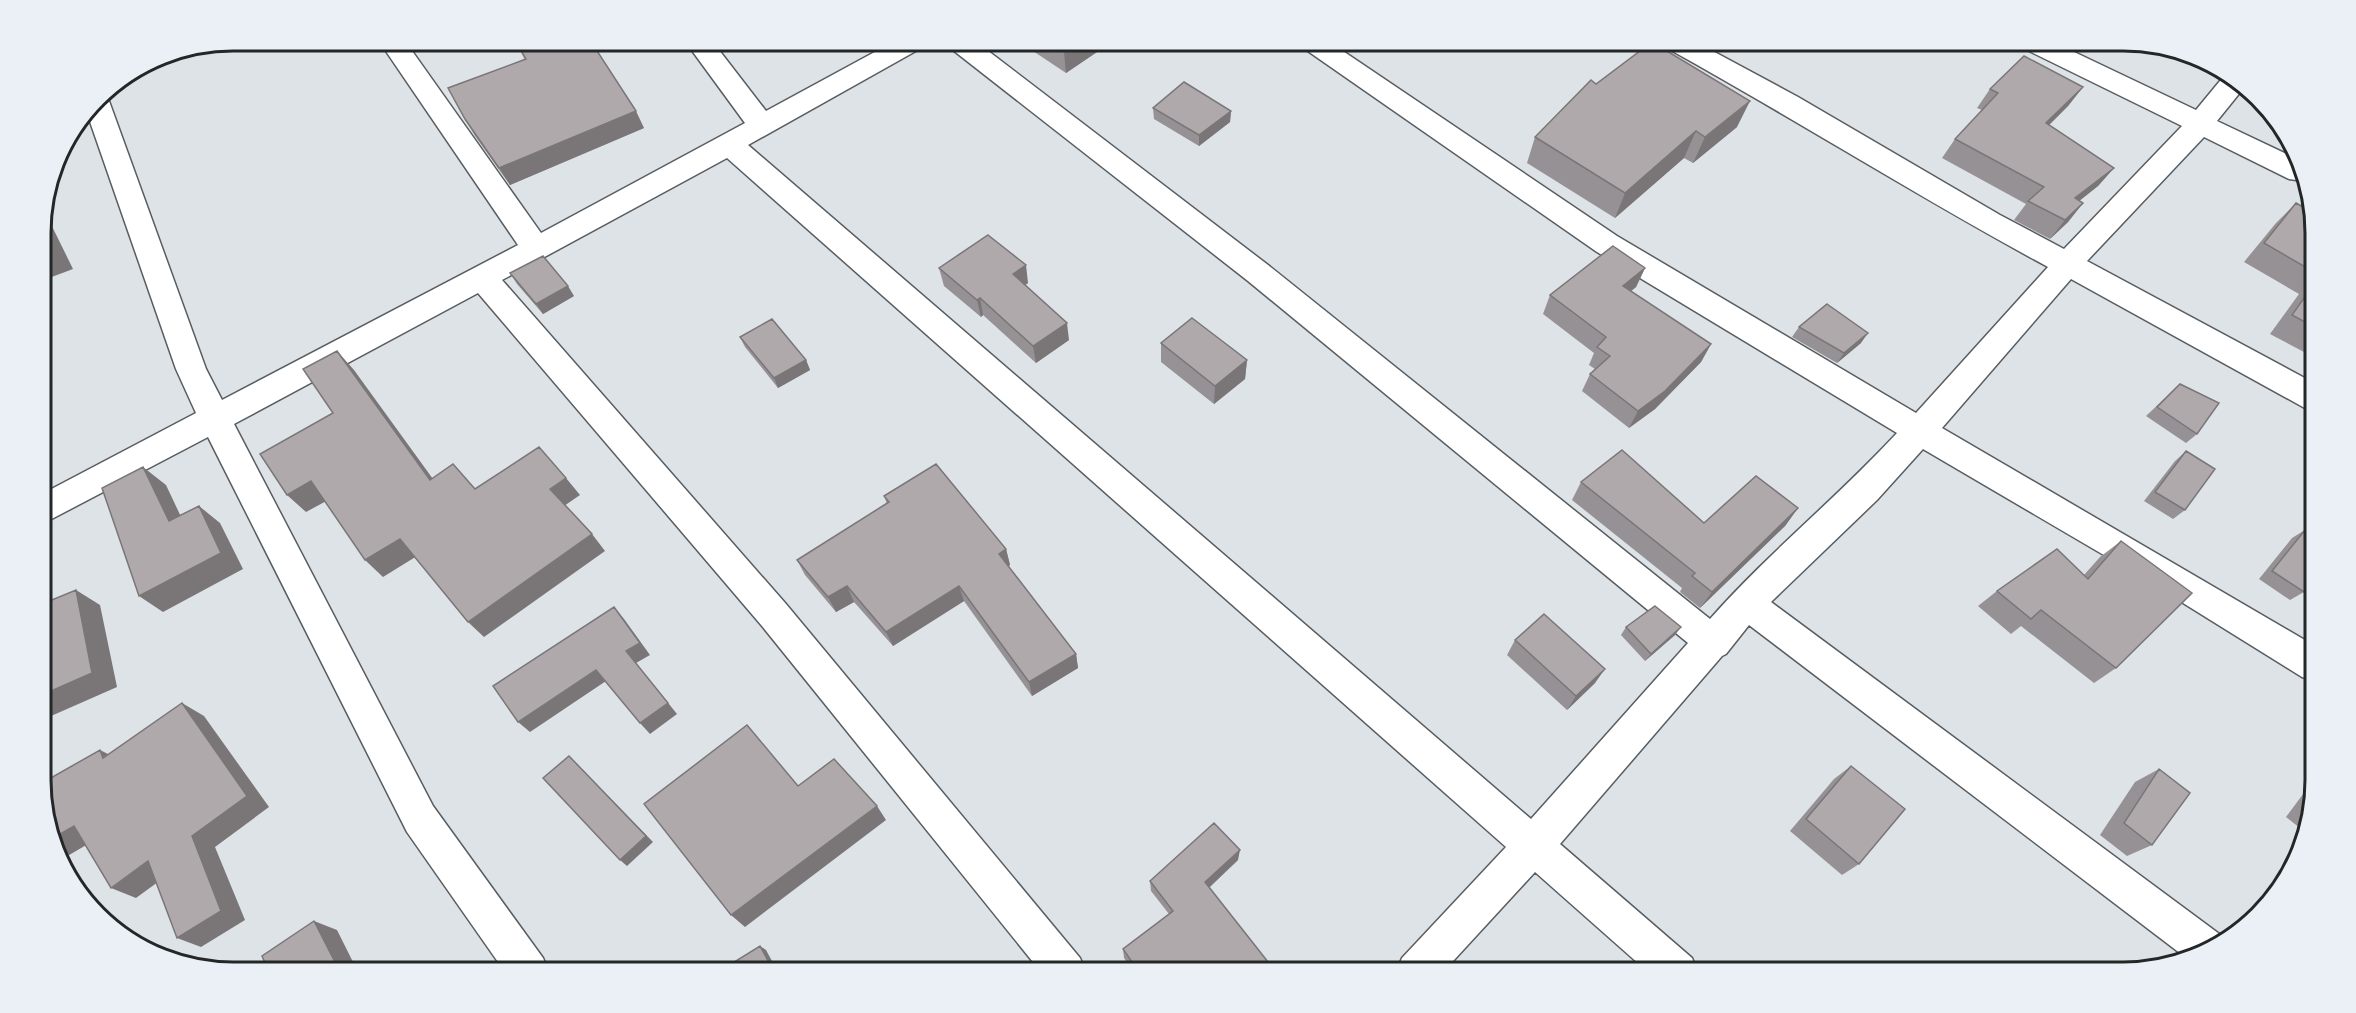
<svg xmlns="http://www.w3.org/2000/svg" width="2356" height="1013" viewBox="0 0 2356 1013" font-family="Ubuntu,sans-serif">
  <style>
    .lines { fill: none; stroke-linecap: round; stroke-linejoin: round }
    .minor-casing { stroke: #585d62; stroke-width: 3 }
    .minor { fill: #fff; fill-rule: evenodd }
    .wall { fill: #969194 }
    .shaded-wall { fill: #7a7678 }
    .building { fill: #afa9ac; stroke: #7a7678; stroke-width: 1.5 }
    .rim { fill: none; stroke: #242728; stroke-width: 3 }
  </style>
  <rect width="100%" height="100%" fill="#dde3e7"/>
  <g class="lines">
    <g class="minor-casing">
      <path id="minor" d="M379,41H405L541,233L745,123L685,41H712L766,111L895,41H927L923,47L748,145L1531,819L1688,643L1248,281L949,47L945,41H975L1268,265L1710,619C1768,553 1837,498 1897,433L1597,252L1302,47L1298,41H1328L1617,236L1916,413L2048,267C1918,197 1794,118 1665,47L1661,41H1694L1798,97L2000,215L2064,249L2182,126L2021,47L2017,41H2051L2196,110L2224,76L2242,90L2217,121L2293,157L2303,181L2289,179L2204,137L2087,261L2314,383V411L2303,407L2071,279L1942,428L2315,646V681L2302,677L2138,575L1923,449L1877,500L1771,602L2222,936L2224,941L2189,960L1749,625L1726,654L1722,656L1560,844L1692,958L1698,972H1648L1535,872L1443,972H1396L1402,958L1506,847L727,158L502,280L786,604L1080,958L1086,972H1041L762,626L478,293L234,424L433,806L543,958L549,972H505L407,832L208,437L42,524V494L196,413L176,369L87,113L102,93L109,101L206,369L222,400L518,245Z"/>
    </g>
    <use href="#minor" class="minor"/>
  </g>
  <path class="wall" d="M1024,40H1100V50L1066,73L1024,45Z
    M516,42L644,128L510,185L475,136L465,119L525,60Z
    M1596,84L1737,127L1693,163L1684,158L1615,218L1527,163L1535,137Z
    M2083,87L2068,106L2049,125L2114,168L2098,186L2079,201L2083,203L2068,222L2050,239L2014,220L2026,204L1942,158L1955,139L1982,110L1977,108L1990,89Z
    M1153,108L1231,111L1230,122L1199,146L1154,119Z
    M2296,203L2314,213V344L2304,352L2270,334L2299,294L2244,262L2276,223Z
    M939,268L1028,283L1025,285L1069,340L1036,363L983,315L981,317L944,286Z
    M1645,268L1636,287L1631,291L1711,344L1701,362L1655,409L1629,428L1582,391L1590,374L1595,369L1589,365L1594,353L1543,314L1550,295Z
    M510,273L574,296L543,314L517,284Z
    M1799,327L1861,343L1837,363L1792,337Z
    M740,337L806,360L810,370L778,388L745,347Z
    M1161,343L1247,360L1245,379L1214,404L1161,362Z
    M2180,384L2197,434L2186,443L2146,416Z
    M2186,451L2185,510L2173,519L2144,501L2175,461Z
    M1581,482L1704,523L1798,508L1785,526L1700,608L1680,592L1682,588L1572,500Z
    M884,496L1006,549L1010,565L1008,566L1076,654L1078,668L1032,696L964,601L893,646L854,602L836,612L805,575L797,560L887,504Z
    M2305,530L2304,592L2290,600L2259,579L2292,538Z
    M2121,541L2116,668L2094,683L2021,626L2011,634L1978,606L1997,591L2084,575L2100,557Z
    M1626,627L1675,635L1645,661L1621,635Z
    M1515,640L1595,683L1567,710L1507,655Z
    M1851,766L1859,864L1842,875L1790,831L1834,779Z
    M2159,769L2152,845L2127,856L2100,835L2135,782Z
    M2315,778V780L2305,832L2286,817Z
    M1238,860L1209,888L1276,972H1170V971L1168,972H1134L1124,958L1123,949L1169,914L1151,891L1150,881Z"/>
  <path class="shaded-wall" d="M1081,40H1100V50L1066,73L1064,52Z
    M2083,87L2068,106L2032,142L2046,123Z
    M1750,101L1737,127L1693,163L1705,137Z
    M636,111L644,128L510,185L499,168Z
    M1231,111L1230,122L1199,146V135Z
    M1696,131L1684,158L1615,218L1625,193Z
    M2114,168L2098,186L2059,217L2075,198Z
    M2083,203L2068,222L2050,239L2065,220Z
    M44,210L73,269L41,281V220Z
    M1026,265L1028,283L1016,292L1013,274Z
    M1645,268L1636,287L1615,304L1623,286Z
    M568,286L574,296L543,314L536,304Z
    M980,298L983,315L981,317L977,300Z
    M1067,323L1069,340L1036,363L1033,346Z
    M1868,333L1861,343L1837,363L1844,353Z
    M1711,344L1701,362L1655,409L1629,428L1638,411Z
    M337,351L354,370L446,497L430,480Z
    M806,360L810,370L778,388L774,378Z
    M1247,360L1245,379L1214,404L1215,386Z
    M143,467L166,485L191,538L169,521Z
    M566,478L580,495L564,506L550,489Z
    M311,481L330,499L306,512L287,495Z
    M199,506L220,523L243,569L163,612L139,596Z
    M1798,508L1785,526L1700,608L1712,592Z
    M592,534L605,551L484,637L468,622Z
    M400,539L417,556L383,577L365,560Z
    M1006,549L1010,565L1003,570L999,554Z
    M847,586L854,602L836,612L828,597Z
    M959,586L964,601L893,646L886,632Z
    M76,590L100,605L117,687L42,720V695Z
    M614,607L624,619L650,655L636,663L677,714L650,734L640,723L626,651Z
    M1681,627L1675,635L1645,661L1651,654Z
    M1076,654L1078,668L1032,696L1029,682Z
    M1605,669L1595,683L1567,710L1576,696Z
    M596,670L606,681L530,732L518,722Z
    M182,703L204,716L269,807L215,847L245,920L201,947L177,938L192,836Z
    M100,750L124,762L103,758Z
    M569,756L576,763L653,842L627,866L620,860Z
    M877,806L886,820L745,927L731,915Z
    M74,826L100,837L64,858L55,837Z
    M1240,850L1238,860L1204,892L1205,882Z
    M148,861L173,871L136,898L111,888Z
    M314,921L337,930L358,972H340Z
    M760,946L766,950L778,972H774Z
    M1169,963L1170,971L1168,972H1158Z
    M472,968L483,972H475Z"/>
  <path class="building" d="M521,40H590L636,111L499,168L465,119L448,88L526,59L516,42Z
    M1047,40H1081L1064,52Z
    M1652,42L1750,101L1705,137L1696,131L1625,193L1535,137L1591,80L1596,84Z
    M2024,56L2083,87L2046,123L2114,168L2075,198L2083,203L2065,220L2028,201L2044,187L1955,139L1998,93L1990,89Z
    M1184,82L1231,111L1199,135L1153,108Z
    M2296,203L2314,213V272L2264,243Z
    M41,228L51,249L41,252Z
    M988,235L1026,265L1013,274L1067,323L1033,346L980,298L977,300L939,268Z
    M1613,246L1645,268L1623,286L1711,344L1665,391L1638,411L1590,374L1610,356L1597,347L1606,337L1550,295Z
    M543,256L568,286L536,304L510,273Z
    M2314,284V327L2292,315Z
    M1827,304L1868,333L1844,353L1799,327Z
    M1192,318L1247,360L1215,386L1161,343Z
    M772,319L806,360L774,378L740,337Z
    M337,351L430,480L453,464L475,489L539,447L566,478L550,489L592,534L468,622L400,539L365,560L311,481L287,495L260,454L333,413L303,369Z
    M2180,384L2219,403L2197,434L2157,407Z
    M1622,450L1704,523L1756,476L1798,508L1712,592L1692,576L1695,573L1581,482Z
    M2186,451L2215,469L2185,510L2155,492Z
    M936,464L1006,549L999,554L1076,654L1029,682L959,586L886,632L847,586L828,597L797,560L889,502L884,496Z
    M143,467L169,521L199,506L221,553L139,596L102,488Z
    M2305,530L2315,536V577L2304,592L2272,571Z
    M2121,541L2192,593L2116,668L2041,610L2031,619L1997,591L2057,549L2088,579Z
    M76,590L92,673L42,695V604Z
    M1655,606L1681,627L1651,654L1626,627Z
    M614,607L640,643L626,651L668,703L640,723L596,670L518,722L493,686Z
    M1544,614L1605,669L1576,696L1515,640Z
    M182,703L247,796L192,836L221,911L177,938L148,861L111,888L74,826L55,837L42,805V783L100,750L103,758Z
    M747,725L798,786L834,759L877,806L731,915L644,804Z
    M569,756L646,836L620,860L543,778Z
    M1851,766L1905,809L1859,864L1806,819Z
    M2159,769L2190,793L2152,845L2124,823Z
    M1214,823L1240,850L1205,882L1276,972H1176L1169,963L1158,972H1139L1123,949L1173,911L1150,881Z
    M314,921L340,972H269L262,956Z
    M760,946L774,972H735L731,964Z
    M472,968L475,972H466Z"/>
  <path d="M0 0H2356V1013H0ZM233 51H2123A182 182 0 0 1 2305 233V780A182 182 0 0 1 2123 962H233A182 182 0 0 1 51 780V233A182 182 0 0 1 233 51Z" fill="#eaf0f5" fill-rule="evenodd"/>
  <path class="rim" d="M233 51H2123A182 182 0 0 1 2305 233V780A182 182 0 0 1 2123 962H233A182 182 0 0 1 51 780V233A182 182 0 0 1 233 51Z"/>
</svg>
